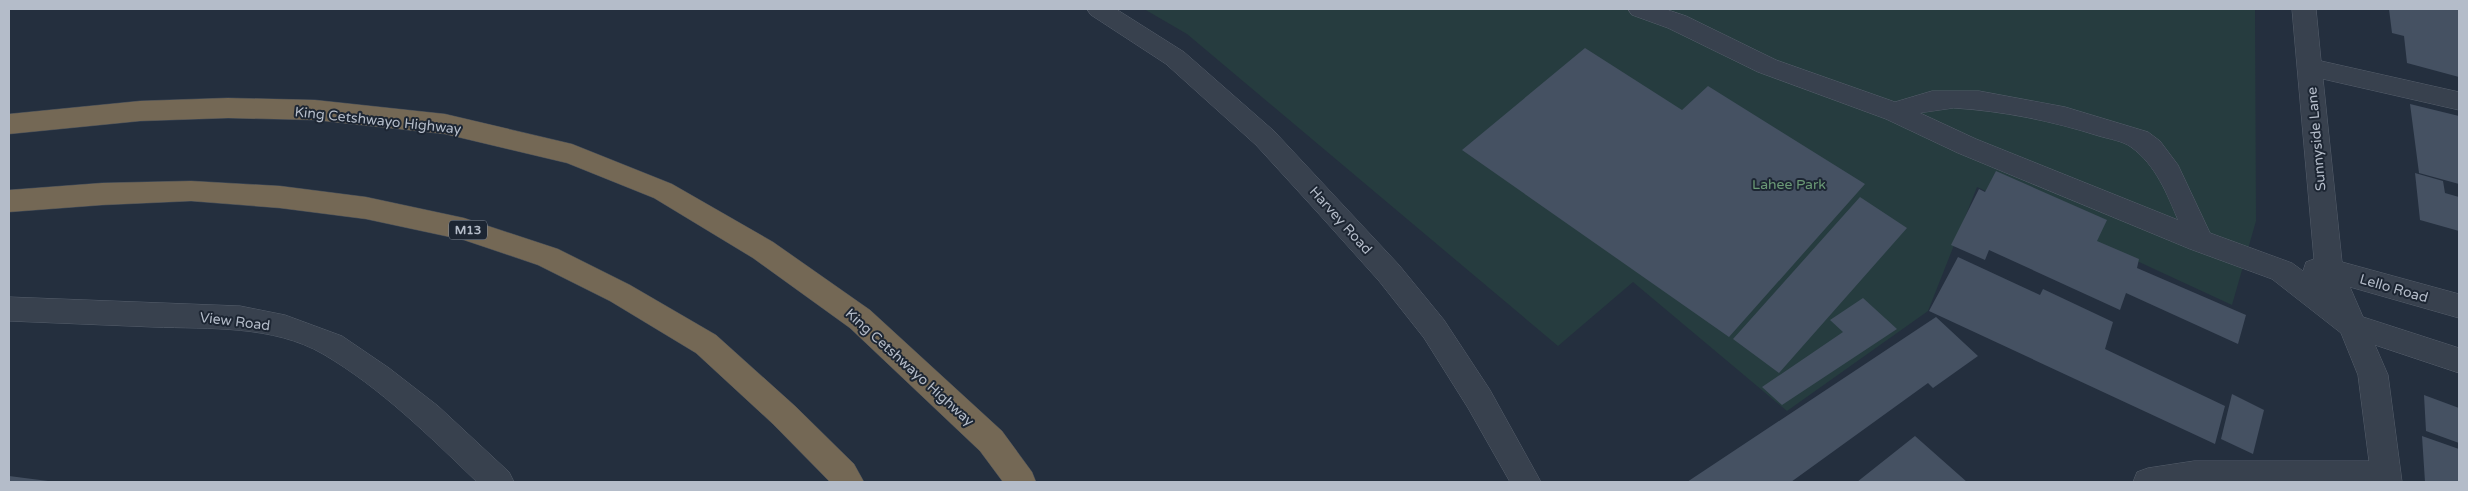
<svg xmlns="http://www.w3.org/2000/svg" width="2468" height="491" viewBox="0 0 2468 491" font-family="'Varela Round',sans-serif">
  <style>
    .green { fill: #263c3f }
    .building { fill: #455162 }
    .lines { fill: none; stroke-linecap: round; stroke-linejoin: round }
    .minor-casing { stroke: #565f6c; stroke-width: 1 }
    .highway-casing { stroke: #434c59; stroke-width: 1 }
    .minor { fill: #38414e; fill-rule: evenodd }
    .highway { fill: #746855; fill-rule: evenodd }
    .labels { text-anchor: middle; stroke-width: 4; stroke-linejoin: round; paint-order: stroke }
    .shield { fill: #1d2633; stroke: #878f9c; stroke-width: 1 }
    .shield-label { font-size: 12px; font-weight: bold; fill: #b4bcc9 }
    .street-label { font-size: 14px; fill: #b4bcc9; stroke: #1d2633 }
    .park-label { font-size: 14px; fill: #6b9a76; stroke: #1d2633 }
  </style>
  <rect width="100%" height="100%" fill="#242f3e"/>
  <path class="green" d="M1144,9H2255L2256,221L2232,305L1977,187L1928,311L1787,411L1633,282L1558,346L1187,34Z"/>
  <path class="building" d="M2389,9H2459V77L2407,63L2404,36L2392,33Z
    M1585,48L1682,110L1708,86L1865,184L1729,337L1462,150Z
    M2410,104L2459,116V184L2419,173Z
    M1996,171L2107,220L2097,241L2139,259L2137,268L2246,315L2238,344L2126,293L2120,310L1989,250L1985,260L1951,245L1979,189L1985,192Z
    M2415,173L2443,181L2445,193L2459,197V231L2420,220Z
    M1860,197L1907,228L1779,373L1733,339Z
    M1958,257L2040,295L2043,289L2113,322L2105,349L2225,406L2215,444L1929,311Z
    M1863,298L1897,329L1782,405L1762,387L1843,332L1830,320Z
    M1936,317L1978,356L1933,388L1928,383L1791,482H1687Z
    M2232,394L2264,410L2253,454L2221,439Z
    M2424,395L2459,408V443L2426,431Z
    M1915,436L1967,482H1857Z
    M2422,436L2459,449V482H2425Z
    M9,476L48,481V482H9Z"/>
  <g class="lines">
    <g class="minor-casing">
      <path id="minor" d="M1087,9H1116L1184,52L1274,131L1399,265L1444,320L1490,390L1541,482H1510L1468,408L1424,338L1379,281L1318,213L1256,145L1166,64L1091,15Z
        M1628,9H1665L1686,16L1776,60L1895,102L1932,91H1979L2065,107L2148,132L2160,141L2178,165L2210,233L2292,263L2303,271L2306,262L2314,259L2292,9H2316L2321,61L2459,92V110L2323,79L2342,262L2459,294V318L2350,287L2363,317L2459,348V373L2375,345L2388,375L2402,482H2133L2137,472L2148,468L2194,461H2369L2358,375L2341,333L2272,279L2190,249L1958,153L1886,119L1758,72L1668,28L1632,15ZM1954,108C2003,111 2052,121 2099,136C2109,139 2123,141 2131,147C2156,165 2167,194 2178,220L1976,139L1920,113Z
        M9,297L240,306L285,315L342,336L389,368L438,406L509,472L514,482H477C429,436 381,388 323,354C273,325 209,329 153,327C105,325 57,323 9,321Z"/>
    </g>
    <g class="highway-casing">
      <path id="highway" d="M228,98L315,100L445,114L572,144L672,184L773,242L870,310L1002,431L1032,472L1036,482H1003L980,451L850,328L753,258L654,198L567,163L445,134L315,120L228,118L140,121L9,134V114L140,101Z
        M191,181L280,186L366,197L464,218L558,249L630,285L716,335L795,406L854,464L864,482H830L773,424L696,353L610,301L538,265L464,240L366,219L280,208L191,201L102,205L9,212V190L102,183Z"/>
    </g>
    <use href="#minor" class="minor"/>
    <use href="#highway" class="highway"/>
  </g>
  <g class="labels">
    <rect class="shield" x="449" y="220.5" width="38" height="19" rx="4"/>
    <g class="shield-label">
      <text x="468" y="234">M13</text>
    </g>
    <g class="street-label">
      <text transform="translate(378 120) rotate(6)" y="5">King Cetshwayo Highway</text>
      <text transform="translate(2316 139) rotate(-95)" y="5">Sunnyside Lane</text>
      <text transform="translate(1341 220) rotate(48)" y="5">Harvey Road</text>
      <text transform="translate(2394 288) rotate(16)" y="5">Lello Road</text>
      <text transform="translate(235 321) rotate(7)" y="5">View Road</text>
      <text transform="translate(910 367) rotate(42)" y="5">King Cetshwayo Highway</text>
    </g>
    <g class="park-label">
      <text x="1789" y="189">Lahee Park</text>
    </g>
  </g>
  <rect width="2468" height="491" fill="none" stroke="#b4bcc9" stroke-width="20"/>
</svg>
